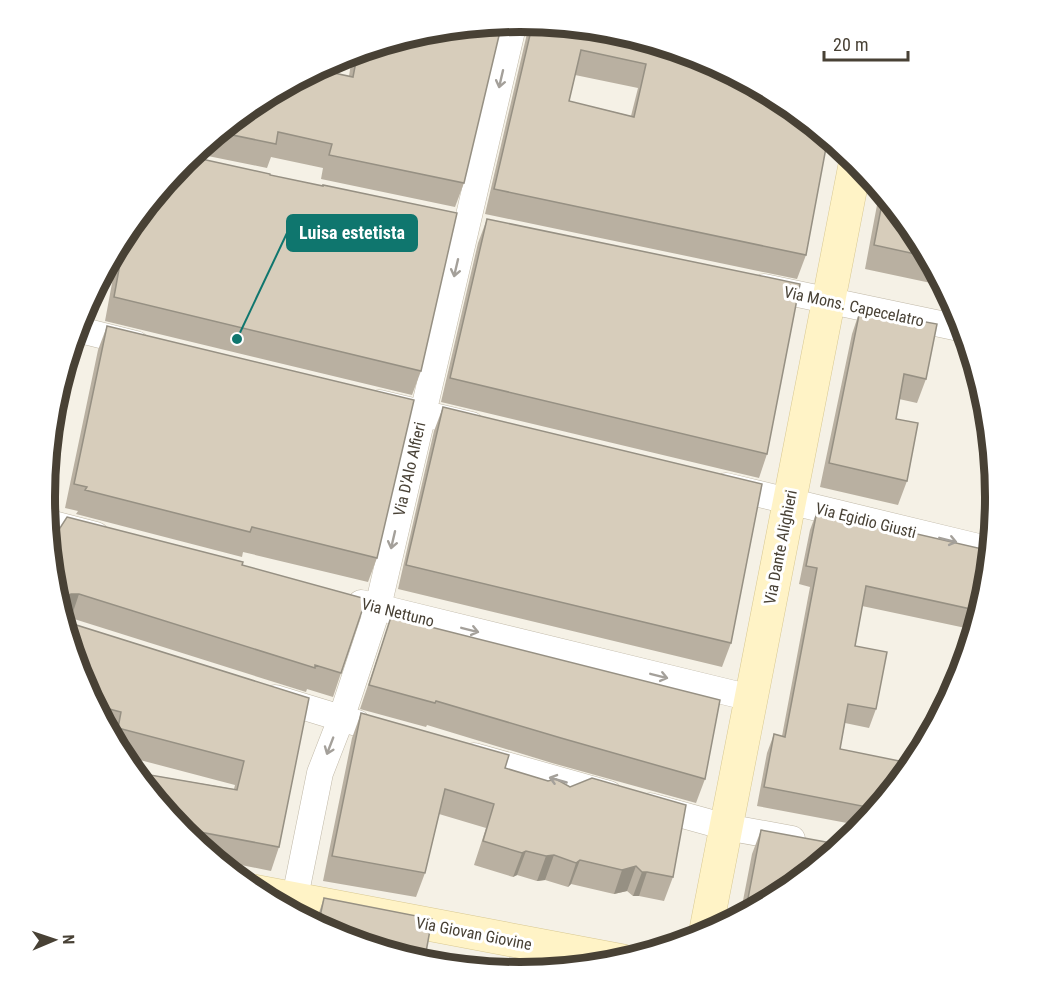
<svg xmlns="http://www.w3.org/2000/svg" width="1040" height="994" viewBox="0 0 1040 994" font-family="'Roboto Condensed',sans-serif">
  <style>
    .green { fill: #cdedab }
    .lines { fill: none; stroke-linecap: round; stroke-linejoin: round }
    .street-casing { stroke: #c1b9a8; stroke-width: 27 }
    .secondary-casing { stroke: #d8c892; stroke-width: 34 }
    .street { stroke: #fff; stroke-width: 26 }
    .secondary { stroke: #fff3c6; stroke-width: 33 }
    .wall { fill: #b9b0a1; fill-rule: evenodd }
    .shaded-wall { fill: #969083 }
    .building { fill: #d7cdbb; stroke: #969083; stroke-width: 1.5; fill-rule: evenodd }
    .oneway { stroke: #a4a09a }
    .labels { text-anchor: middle; stroke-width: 6; stroke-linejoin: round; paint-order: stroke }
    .street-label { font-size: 16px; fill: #484135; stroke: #fff }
    .rim { fill: none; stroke: #484135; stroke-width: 8 }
    .leader { fill: none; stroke: #0f766e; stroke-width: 2 }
    .callout-dot { fill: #0f766e; stroke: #fff; stroke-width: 2 }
    .callout { fill: #0f766e; stroke: #0f766e; stroke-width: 2 }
    .callout-label { font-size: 18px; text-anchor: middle; font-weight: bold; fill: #fff }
  </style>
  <rect width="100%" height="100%" fill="#f5f1e6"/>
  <path class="green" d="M457,960L525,972L456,967Z"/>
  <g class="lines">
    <g class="street-casing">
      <path id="street" d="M764,287L964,329
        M76,329L136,344
        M379,403L471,425
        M726,486L991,550
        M46,522L96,535
        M361,603L751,698
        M275,698L357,723
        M474,756L609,794
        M650,806L726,827L792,839
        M292,912L320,773L341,719L378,607L514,22"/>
    </g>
    <g class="secondary-casing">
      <path id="secondary" d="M253,891L623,961
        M705,935L856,160"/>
    </g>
    <use href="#street" class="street"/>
    <use href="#secondary" class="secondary"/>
  </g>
  <path class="wall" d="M529,22L613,30L702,57L806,255L797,279L485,214L529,25ZM575,75L638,88L631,116L569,101Z
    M427,30L464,183L455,207L321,179L323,168L271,157L267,168L193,153L256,101L349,76L352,57L345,55Z
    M184,160L270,175L421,371L412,395L105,321L120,240L124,232Z
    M880,189L916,233L945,286L865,269Z
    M487,219L767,454L759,478L441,402L478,243Z
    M860,310L926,379L917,403L899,399L896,419L907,481L898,505L820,487L852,334Z
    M107,326L377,558L368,582L243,552L242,557L76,514L78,511L65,508L98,350Z
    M443,407L731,643L722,667L398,589L434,431Z
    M817,511L987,590L975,630L862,606L855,646L876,709L869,728L845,723L840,749L914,764L863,826L757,806L767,753L774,734L782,736L810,587L799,584L810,530Z
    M242,565L341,673L333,697L307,689L306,692L71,618H63L70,623L309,698L279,847L271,871L216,860L183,833L133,772L234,789L235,785L121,755L112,738L113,736L110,735L80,679L53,590Z
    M391,617L705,779L696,803L552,763L427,725L426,727L360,709Z
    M361,713L505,768L673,877L664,901L639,896H633L627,891L614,894L571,884L568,887L545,880L537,881L517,875L513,877L474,865L486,828L439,814L425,873L416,897L323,881L352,738Z
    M761,830L784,893L740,916L752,854Z
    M324,898L338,937L315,924Z"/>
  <path class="shaded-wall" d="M71,594H79L71,618H62L59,608L64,598Z
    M526,851L517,875L513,877L522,853Z
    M554,855L545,880L537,881L546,856Z
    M580,860L571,884L568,887L576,863Z
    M636,866L627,891L614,894L622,870Z
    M642,872H647L639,896H633Z"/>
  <path class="building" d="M533,22L613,30L702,57L785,101L828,137L806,255L494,189ZM581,50L646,64L634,117L569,101Z
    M502,23L464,183L329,155L332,144L278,132L276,144L218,132L256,101L315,69L353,77L358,51L427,30Z
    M188,156L270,174V175L323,186V185L457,213L421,371L114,297L126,230L184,160Z
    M884,193L916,233L929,257L874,245Z
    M487,219L800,284L767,454L450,378Z
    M860,310L937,324L926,379L904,374L896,419L918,423L907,481L829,463Z
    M107,326L414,400L377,558L252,527L250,532L85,490L87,487L74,484Z
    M443,407L762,484L731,643L406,565Z
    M817,511L991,551L987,590L980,611L866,586L855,646L887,652L876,709L848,704L840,749L914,764L877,809L764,787L774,734L785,737L817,568L806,566Z
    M67,517L243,562L242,565L366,599L341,673L315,665V668L79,594H71L64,598L61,603L60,612L64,619L70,623L309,698L279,847L179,828L133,772L237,790L244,761L118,728L121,712L94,705L80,679L53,590L49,545Z
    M391,617L720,700L705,779L561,738L436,701L435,703L369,685Z
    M361,713L509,755L505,768L548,781L556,779L570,787L592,778L686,805L673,877L647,872H642L636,866L622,870L580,860L576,863L554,855L546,856L526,851L522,853L483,841L494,804L445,789L425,873L332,856Z
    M761,830L842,845L784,893L745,914Z
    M243,883L271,888L269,900L255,893Z
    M324,898L432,919L424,963L338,937L318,926Z"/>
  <defs><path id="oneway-shaft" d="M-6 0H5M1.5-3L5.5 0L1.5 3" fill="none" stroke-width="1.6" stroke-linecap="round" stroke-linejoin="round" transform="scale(1.5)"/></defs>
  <g class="oneway">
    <use href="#oneway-shaft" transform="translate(501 79) rotate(103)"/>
    <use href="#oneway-shaft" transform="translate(456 268) rotate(103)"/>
    <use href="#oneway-shaft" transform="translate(393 540) rotate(103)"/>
    <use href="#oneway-shaft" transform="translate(948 540) rotate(14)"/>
    <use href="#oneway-shaft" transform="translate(470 630) rotate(14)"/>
    <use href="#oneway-shaft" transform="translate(659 676) rotate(14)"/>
    <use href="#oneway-shaft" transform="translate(330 746) rotate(111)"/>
    <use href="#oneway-shaft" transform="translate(558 780) rotate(-164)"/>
  </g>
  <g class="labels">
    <g class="street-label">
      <text transform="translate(854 306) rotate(12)" y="6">Via Mons. Capecelatro</text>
      <text transform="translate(409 469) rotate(-77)" y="6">Via D'Alo Alfieri</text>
      <text transform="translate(866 520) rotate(14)" y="6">Via Egidio Giusti</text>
      <text transform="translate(780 547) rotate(-79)" y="6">Via Dante Alighieri</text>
      <text transform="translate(398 612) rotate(14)" y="6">Via Nettuno</text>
      <text transform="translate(474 933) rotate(11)" y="6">Via Giovan Giovine</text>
    </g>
  </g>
  <path d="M0 0H1040V994H0ZM55 497a465 465 0 1 1 930 0a465 465 0 1 1-930 0Z" fill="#fff" fill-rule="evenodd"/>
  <path class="rim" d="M55 497a465 465 0 1 1 930 0a465 465 0 1 1-930 0Z"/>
  <path class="leader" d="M237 339L287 233"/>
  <circle class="callout-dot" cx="237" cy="339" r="6"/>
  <rect class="callout" x="287" y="215" width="130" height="36" rx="6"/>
  <g class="callout-label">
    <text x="352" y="239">Luisa estetista</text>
  </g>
  <g transform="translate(54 940) rotate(88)" stroke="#ffffff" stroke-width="4.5" paint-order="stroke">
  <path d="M0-4.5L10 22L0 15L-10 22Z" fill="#484135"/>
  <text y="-9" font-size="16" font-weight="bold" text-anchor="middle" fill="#484135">N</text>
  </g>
  <path d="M824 51v9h84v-9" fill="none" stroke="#484135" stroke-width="3"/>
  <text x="833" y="51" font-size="18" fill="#484135" stroke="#ffffff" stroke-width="4.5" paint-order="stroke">20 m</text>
</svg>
